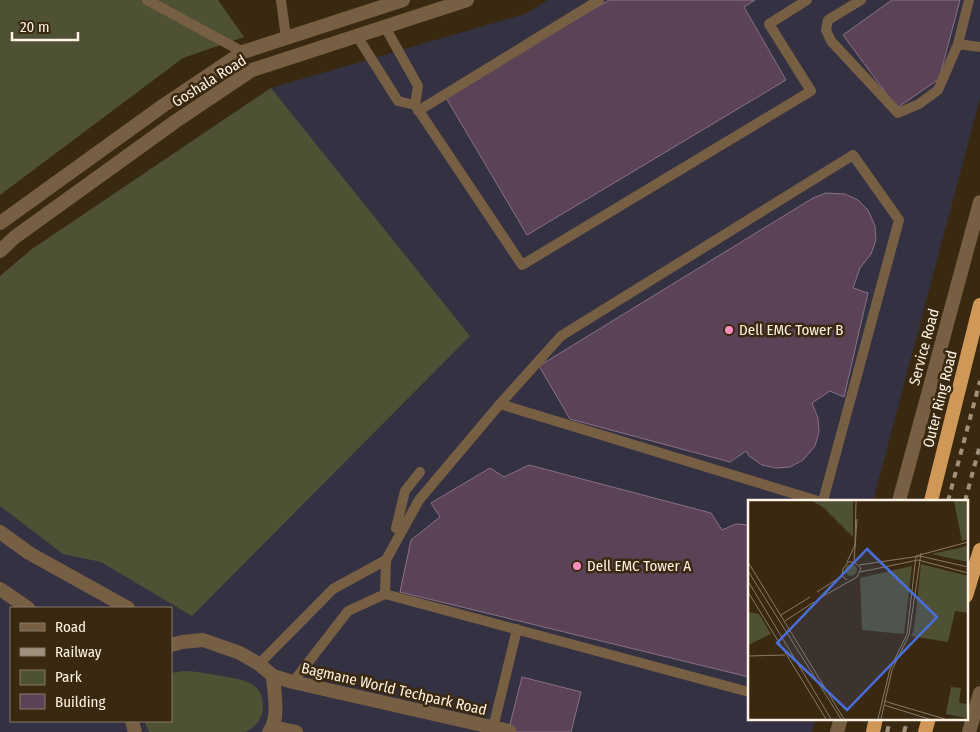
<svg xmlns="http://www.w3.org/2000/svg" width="980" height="732" viewBox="0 0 980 732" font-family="'Fira Sans Condensed',sans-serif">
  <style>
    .commercial { fill: #343142; fill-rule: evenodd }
    .green { fill: #4f5135 }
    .building { fill: #5b4357; stroke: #8a7085 }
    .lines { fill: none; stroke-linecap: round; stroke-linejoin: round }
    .service { stroke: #775f43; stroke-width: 10 }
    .minor { stroke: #775f43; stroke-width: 14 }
    .tertiary { stroke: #775f43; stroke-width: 14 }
    .trunk { stroke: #d09857; stroke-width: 14 }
    .rail { stroke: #a0917e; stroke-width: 4; stroke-dasharray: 6 6; stroke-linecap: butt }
    .poi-dot { fill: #fe8ebe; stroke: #3a2911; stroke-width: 2 }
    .labels { text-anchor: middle; stroke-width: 5; stroke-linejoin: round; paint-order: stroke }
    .street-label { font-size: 15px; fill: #fff3e5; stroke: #3a2911 }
    .poi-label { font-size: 15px; fill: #fff3e5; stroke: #3a2911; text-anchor: start }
    .inset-road { fill: none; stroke: #897a66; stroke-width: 1 }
    .view { fill: #4a6fdb; fill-opacity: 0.15; stroke: #4a6fdb; stroke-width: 2.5 }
    .inset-edge { fill: none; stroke: #fff3e5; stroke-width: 2.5 }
  </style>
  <rect width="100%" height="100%" fill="#3a2911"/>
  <path class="commercial" d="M548,0H980V98L873,501H749V718H815L812,732H0V276L32,249L271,88L525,14ZM11,608H171V721H11Z"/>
  <path class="green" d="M0,0H218L244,37L183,58L0,195Z
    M271,88L470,336L192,616L101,562L63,554L0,506V276L32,249Z
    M183,671C197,671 209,674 222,676C242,680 264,681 263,708C262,719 255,728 245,732H149L144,721H171V673Z"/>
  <path class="building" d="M609,0H755L744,7L786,80L527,235L445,96Z
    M892,0H960L939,79L897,108L843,35Z
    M826,193L845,194L858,200L868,210L875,226L876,240L871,254L860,268L853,288L868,293L844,397L830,391L812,403L818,418L819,432L815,446L803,460L790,467L776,468L762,465L749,456L746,451L730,462L570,419L539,366L813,198Z
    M529,465L711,513L722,530L736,524L749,525V677L400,592L411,540L440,517L431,503L490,468L504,477Z
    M522,677L581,692L571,732H508Z"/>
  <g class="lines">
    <path class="service" d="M147,0L243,52
      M281,0L286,38
      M861,0L828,20L826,30L831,41L898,113L919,104L938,90L958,44L969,0
      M357,36L398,101L415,105L418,86L385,27
      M958,44L980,47
      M415,105L522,265L811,91L769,24L807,0
      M418,111L599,0
      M500,404L818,501
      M402,530L396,528L405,491L420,472
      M385,594L386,560L419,500L500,404L561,336L853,155L899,220L823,501
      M259,664L333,589L386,560
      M293,682L348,611L385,594L749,692
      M493,728L517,629"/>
    <path class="minor" d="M0,532L29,553L128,608
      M0,589L28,608
      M171,645L182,642L203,640L240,653L259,664L273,676L293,682L509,731
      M132,721L135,732
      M273,727L296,732
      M269,732C280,718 274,693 273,676"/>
    <path class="tertiary" d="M0,223L164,105L243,52L403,0
      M0,251L15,237L176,121L252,70L467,0
      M899,501L980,202
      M837,732L841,718
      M969,732L980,693"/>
    <path class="trunk" d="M931,501L980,305
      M966,596L980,550
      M873,732L876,718
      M925,732L929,718"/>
    <path class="rail" d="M948,501L980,381
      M965,501L980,445
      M887,732L891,718
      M904,732L908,718"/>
  </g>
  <g class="poi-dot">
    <circle cx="729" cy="330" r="5"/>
    <circle cx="577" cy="566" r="5"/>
  </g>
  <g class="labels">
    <g class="street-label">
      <text transform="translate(209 81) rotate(-32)" y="5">Goshala Road</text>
      <text transform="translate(924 347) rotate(-75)" y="5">Service Road</text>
      <text transform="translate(940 399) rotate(-76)" y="5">Outer Ring Road</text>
      <text transform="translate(394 689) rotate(13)" y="5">Bagmane World Techpark Road</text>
    </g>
    <g class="poi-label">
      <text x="739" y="335">Dell EMC Tower B</text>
      <text x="587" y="571">Dell EMC Tower A</text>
    </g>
  </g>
  <g transform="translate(748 500)">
    <rect width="220" height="220" fill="#3a2911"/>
    <path d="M64,1H105V37L75,7ZM206,1H220V39L214,41ZM220,46V62L183,54ZM97 70a6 6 0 1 1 12 0a6 6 0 1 1-12 0ZM173,64L220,76V113L207,111L200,142L163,136L166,129ZM164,66L156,134L114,130L112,78ZM0,112L11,114L23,134L0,145ZM203,187L213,188L211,203L220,204L218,218L198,214Z" fill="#4f5135"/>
    <path class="inset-road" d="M0,62L96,219M99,62L107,45L108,1M106,62L109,19M111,65L172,56L220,67M0,71L93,219M112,72L170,60L220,73M0,81L83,219M0,92L78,219M69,92L94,76M72,98L109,77L113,68L106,62H100L95,69L94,76L99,80M33,115L62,97M37,121L66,102M0,156L37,155M136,201L197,219M136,205L181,219M130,219L142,169L159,134L168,56L220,42M133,219L144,170L161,135L173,53"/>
    <path class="view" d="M119,49L189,117L99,210L29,143Z"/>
    <rect width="220" height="220" class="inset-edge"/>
  </g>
  <rect x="10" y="607" width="162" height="115" fill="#3a2911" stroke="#897a66"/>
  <rect x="20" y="623" width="25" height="8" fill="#775f43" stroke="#897a66"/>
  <text x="55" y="632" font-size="15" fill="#fff3e5">Road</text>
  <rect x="20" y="648" width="25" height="8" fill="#a0917e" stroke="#897a66"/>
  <text x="55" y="657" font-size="15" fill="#fff3e5">Railway</text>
  <rect x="20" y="670" width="25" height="15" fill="#4f5135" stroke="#897a66"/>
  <text x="55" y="682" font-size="15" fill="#fff3e5">Park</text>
  <rect x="20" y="694" width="25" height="15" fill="#5b4357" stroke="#897a66"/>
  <text x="55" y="707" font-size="15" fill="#fff3e5">Building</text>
  <path d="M12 32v8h66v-8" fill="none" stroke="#fff3e5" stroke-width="2.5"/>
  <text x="20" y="32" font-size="15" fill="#fff3e5" stroke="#3a2911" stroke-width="4" paint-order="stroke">20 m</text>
</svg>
